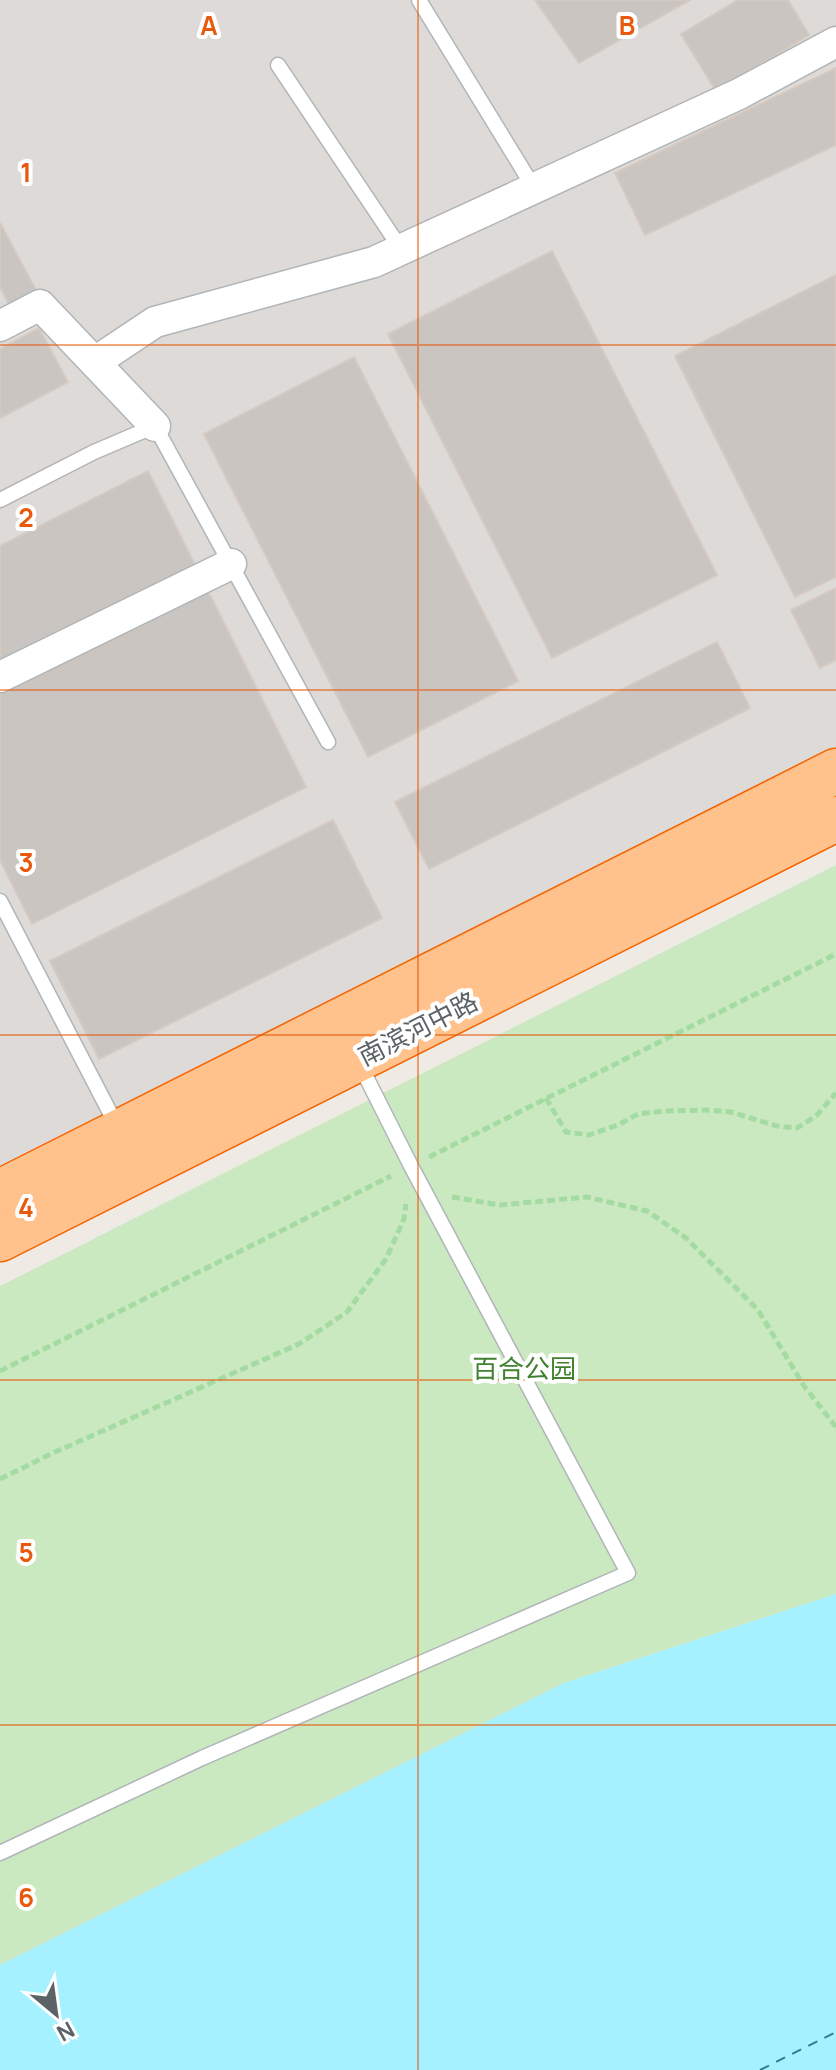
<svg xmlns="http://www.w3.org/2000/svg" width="836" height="2070" viewBox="0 0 836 2070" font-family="Manrope,'Noto Sans SC',sans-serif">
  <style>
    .industrial { fill: #dedad7 }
    .green { fill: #cbe9c0 }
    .water { fill: #a5f1ff }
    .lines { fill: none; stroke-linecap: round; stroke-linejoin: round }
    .ferry { stroke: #327c93; stroke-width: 2; stroke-dasharray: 10 8; stroke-linecap: butt }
    .building { fill: #cbc5c2; stroke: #d5cac2; stroke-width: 2 }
    .lane-casing { stroke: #b0b5b8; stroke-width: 17 }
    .street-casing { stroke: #b0b5b8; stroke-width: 33 }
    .highway-casing { stroke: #f46400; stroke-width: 47 }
    .path { stroke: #a3dba2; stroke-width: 5; stroke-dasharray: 8 4; stroke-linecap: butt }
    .lane { stroke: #fff; stroke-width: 14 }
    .street { stroke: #fff; stroke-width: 30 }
    .highway { stroke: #ffc28c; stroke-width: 44 }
    .grid { fill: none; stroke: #e8590c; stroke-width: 2; stroke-opacity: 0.55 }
    .labels { text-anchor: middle; stroke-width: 8; stroke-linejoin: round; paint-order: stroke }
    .street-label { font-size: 26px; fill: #5c6366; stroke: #fff }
    .park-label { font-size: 26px; fill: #42822f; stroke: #fff }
    .grid-label { font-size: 26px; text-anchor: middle; font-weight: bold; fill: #e8590c; stroke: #fff; stroke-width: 8; stroke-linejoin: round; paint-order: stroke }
  </style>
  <rect width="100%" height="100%" fill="#f0eae5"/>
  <path class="industrial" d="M0,0H836V754L0,1201Z"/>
  <path class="green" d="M836,865V1594L564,1683L0,1965V1286Z"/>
  <path class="water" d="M836,1594V2070H0V1965L564,1683Z"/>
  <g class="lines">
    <path class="ferry" d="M760,2070L836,2032"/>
  </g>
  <path class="building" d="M535,0H690L579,63Z
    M738,0H788L809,35L716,91L681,34Z
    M836,68V145L645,235L615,173Z
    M0,223L37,292L10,306L0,287Z
    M552,251L717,575L552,658L388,334Z
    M836,275V577L795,597L675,356Z
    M39,328L68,382L0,418V349Z
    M354,357L518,681L368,757L204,434Z
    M148,471L306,787L32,924L0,860V546Z
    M836,588V660L820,668L791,610Z
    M717,642L750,708L429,869L395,802Z
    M333,820L382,918L99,1059L50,961Z"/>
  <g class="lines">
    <g class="lane-casing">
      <path id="lane" d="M419,0L534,188
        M278,65L401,249
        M0,500L94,452L155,426L328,742
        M0,901L118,1128
        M0,1853L202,1758L628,1573L411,1166L359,1063"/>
    </g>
    <g class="street-casing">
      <path id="street" d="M0,326L40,305L155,426
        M95,362L155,322L374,262L739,94L836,42
        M0,677L231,564"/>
    </g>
    <g class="highway-casing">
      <path id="highway" d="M0,1192L836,771
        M0,1239L836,819"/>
    </g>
    <path class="path" d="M546,1098L566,1132L589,1135L618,1125L638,1114L664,1111L706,1110L731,1112L777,1126L797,1128L816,1116L836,1093
      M429,1157L836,954
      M452,1197L500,1205L587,1197L647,1211L686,1238L758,1310L804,1386L836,1427
      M0,1371L391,1176
      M0,1479L55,1452L299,1344L347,1312L386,1259L404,1219L406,1204"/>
    <use href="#lane" class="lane"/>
    <use href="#street" class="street"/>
    <use href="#highway" class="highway"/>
  </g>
  <path class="grid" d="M418,0V2070M0,345H836M0,690H836M0,1035H836M0,1380H836M0,1725H836"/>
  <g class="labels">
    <g class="street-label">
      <text transform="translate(418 1029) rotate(-27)" y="9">南滨河中路</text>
    </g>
    <g class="park-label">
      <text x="524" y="1378">百合公园</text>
    </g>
  </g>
  <g class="grid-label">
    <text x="209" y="35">A</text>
    <text x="627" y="35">B</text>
    <text x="26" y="182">1</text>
    <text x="26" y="527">2</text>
    <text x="26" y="872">3</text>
    <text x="26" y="1217">4</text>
    <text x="26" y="1562">5</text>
    <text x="26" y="1907">6</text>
  </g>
  <g transform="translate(56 2014) rotate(151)" stroke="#ffffff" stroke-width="6" paint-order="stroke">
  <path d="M0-6L14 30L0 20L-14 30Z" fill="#5c6366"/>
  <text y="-12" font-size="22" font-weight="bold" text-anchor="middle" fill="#5c6366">N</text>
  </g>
</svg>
